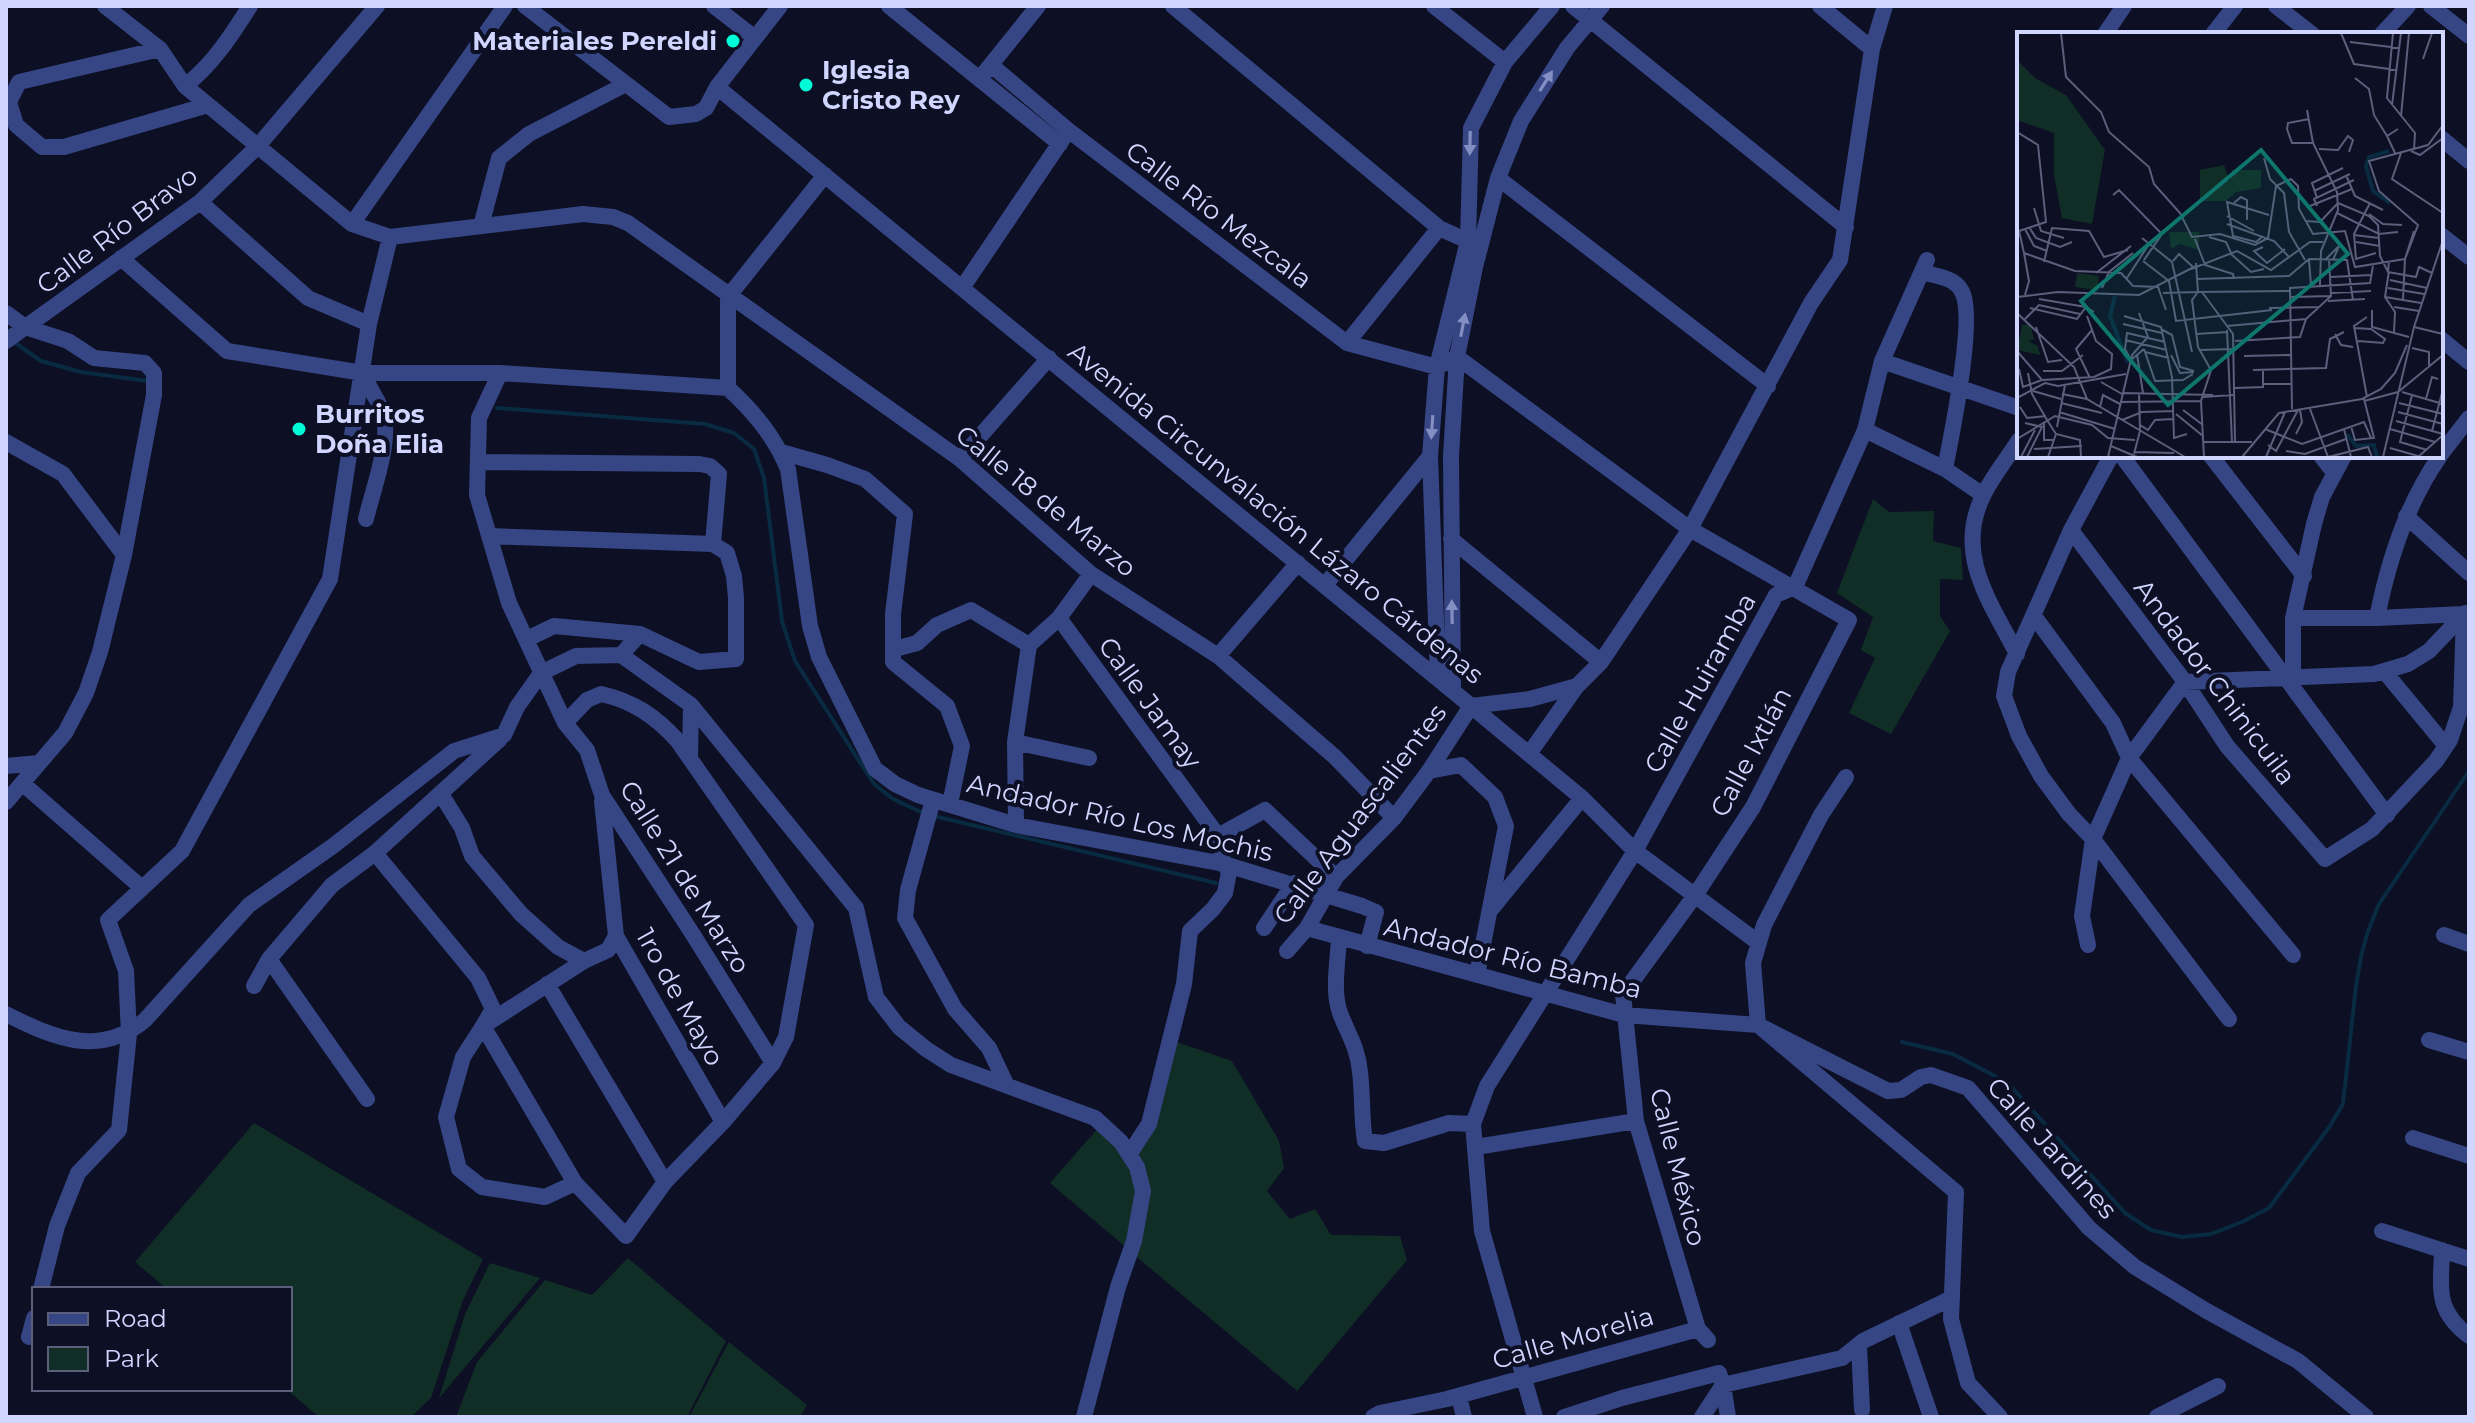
<svg xmlns="http://www.w3.org/2000/svg" width="2475" height="1423" viewBox="0 0 2475 1423" font-family="Montserrat,sans-serif">
  <style>
    .green { fill: #102e26 }
    .lines { fill: none; stroke-linecap: round; stroke-linejoin: round }
    .stream { stroke: #082b42; stroke-width: 4 }
    .minor { stroke: #364685; stroke-width: 16 }
    .oneway { fill: #838ec2 }
    .poi-dot { fill: #00fbd8; stroke: #0d0f24; stroke-width: 3 }
    .labels { text-anchor: middle; stroke-width: 8; stroke-linejoin: round; paint-order: stroke }
    .poi-label { font-size: 26px; font-weight: bold; fill: #d0d6ff; stroke: #0d0f24; text-anchor: start }
    .street-label { font-size: 26px; fill: #d0d6ff; stroke: #0d0f24 }
    .inset-river { fill: none; stroke: #082b42; stroke-width: 4 }
    .inset-road { fill: none; stroke: #5b5f7c; stroke-width: 2 }
    .view { fill: #0f766e; fill-opacity: 0.15; stroke: #0f766e; stroke-width: 4 }
    .inset-edge { fill: none; stroke: #d0d6ff; stroke-width: 4 }
  </style>
  <rect width="100%" height="100%" fill="#0d0f24"/>
  <path class="green" d="M1873,499L1889,512L1934,511L1933,541L1961,548L1963,580L1940,579V616L1950,631L1891,734L1849,713L1875,658L1861,650L1873,617L1837,593Z
    M1171,1040L1232,1061L1279,1141L1284,1168L1267,1191L1290,1219L1315,1209L1331,1235L1400,1236L1407,1260L1297,1391L1132,1253L1144,1203L1133,1154Z
    M254,1123L483,1259L463,1300L431,1398L411,1417H319L286,1389H290V1289H167L135,1262Z
    M1100,1126L1119,1143L1140,1191L1128,1249L1050,1183Z
    M628,1258L726,1341L687,1417H456L477,1362L545,1280L592,1295Z
    M490,1263L540,1278L439,1398L465,1314Z
    M729,1342L807,1405L800,1417H689Z"/>
  <g class="lines">
    <path class="stream" d="M14,342L41,361L81,372L148,381
      M497,408L705,424L734,433L754,449L764,478L782,621L795,661L874,784L893,799L925,814
      M934,816L1216,883
      M1902,1042L1953,1054L2008,1083L2125,1213L2151,1230L2182,1237L2211,1234L2242,1222L2269,1208L2330,1126L2343,1104L2356,986L2361,956L2368,931L2379,904L2469,771"/>
    <path class="minor" d="M105,6L160,49L185,86L352,224L390,237L583,214L613,217L628,223L960,459L1091,574L1218,656L1335,757L1394,818
      M525,6L669,117L696,114L706,108L717,87L780,6
      M714,6L755,38
      M889,6L1060,144
      M1173,6L1439,228L1468,241
      M1434,6L1505,62
      M1573,6L1846,227
      M1820,6L1872,49
      M2276,6L2312,34
      M2431,6L2469,36
      M2105,34L2124,6
      M2213,34L2235,6
      M2382,34L2408,6
      M160,49L19,82L9,102L16,125L42,147H64L208,105
      M991,65L1068,130L1347,343L1437,367L1457,357L1690,529L1849,620L1753,807L1696,894L1623,994L1636,1121L1698,1329
      M985,72L1038,6
      M185,86C213,64 231,36 250,6
      M717,87L1471,706L1530,699L1577,686L1601,662L1690,529L1811,303L1840,260L1872,49L1885,6
      M2441,138L2469,161
      M1498,178L1768,386
      M200,202L308,298L369,324
      M352,224L505,6
      M481,226L499,158L529,134L626,84
      M2441,235L2469,257
      M121,258L227,351L363,373H500L728,388C754,412 774,436 788,469L810,626L819,657L875,769L895,784L918,795L1016,825L1224,864L1362,906L1376,912L1367,946
      M1922,272C1935,276 1954,277 1961,290C1977,313 1951,438 1945,469
      M962,288L1064,137
      M6,313L25,327L68,341L94,358L145,363L154,373V395L124,555L100,652L86,693L65,733L6,802
      M2441,339L2469,362
      M6,341L200,202L257,147L377,6
      M1347,343L1439,228
      M1882,361L2019,408
      M500,373L479,418L477,495L509,603L565,723L587,750L602,795L692,933L773,1063
      M364,374C368,388 379,400 383,414C392,440 372,492 366,519
      M728,388V297L825,175
      M1865,430L1945,469L1983,495
      M6,442L63,474L124,555
      M781,452L827,465L865,479L905,514L893,614V662L947,706L962,746L950,804
      M2441,454L2469,418
      M2111,456L2071,530L2008,672L2004,696L2019,736L2041,776L2069,814L2093,839L2229,1019
      M2122,456L2387,815
      M2211,456L2304,576
      M2321,456L2334,473
      M960,459L1049,358
      M479,462L699,464L710,466L719,474L713,544L727,553L734,576L736,598V659L699,662L640,634
      M2406,516L2469,573
      M2071,530L2185,682L2227,746L2325,859L2372,829L2436,761L2450,740L2461,707L2464,614L2377,618H2293
      M489,536L713,544
      M1451,539L1601,662
      M1091,574L1059,618L1218,836L1224,864L1229,872L1225,893L1213,909L1190,931L1184,984L1149,1124L1130,1153
      M1325,585L1430,456
      M2034,616L2113,723L2129,758L2293,955
      M2377,618C2388,562 2407,503 2440,456
      M527,639L554,626L640,634L621,655
      M1029,645L1059,618
      M895,649L917,643L937,625L971,610L1029,645
      M2017,654C1991,603 1955,556 1982,498C1991,478 2007,459 2019,440
      M1218,656L1298,563
      M2384,671L2446,746
      M1438,677L1430,456L1437,367L1468,241L1471,128L1505,62L1552,6
      M2293,677V618L2314,524L2322,497L2344,456
      M1453,690L1451,456L1457,357L1475,267L1498,178L1521,121L1567,48L1602,6
      M1015,742L1089,758
      M1529,754L1577,686
      M690,758L691,705
      M6,766L39,763
      M1429,771L1461,765L1495,797L1506,826L1477,975
      M1846,777L1821,815L1764,925L1753,963L1758,1025L1956,1192L1951,1319L1968,1383L2000,1417
      M22,783L142,888
      M441,794L462,828L472,856L521,914L558,947L584,961L608,950L616,936
      M933,800L908,890L905,918L955,1009L989,1048L1007,1086
      M602,801L616,936L723,1122
      M1016,825L1015,742L1029,645
      M1218,836L1265,810L1336,877
      M375,853L478,978L493,1009L483,1026L575,1183L626,1236L665,1182L723,1122L773,1063L786,1037L806,925L677,740C655,716 633,701 601,694L587,700L565,723
      M1489,912L1582,798
      M1264,928L1294,883
      M1307,928L1624,1015L1758,1025L1888,1091L1901,1090L1921,1077L1931,1075L1968,1088L2089,1228L2135,1267L2205,1310L2298,1361L2366,1417
      M2444,935L2469,944
      M1339,938C1338,961 1332,991 1340,1013C1348,1034 1358,1048 1360,1072C1363,1095 1361,1118 1365,1141L1384,1143L1449,1123L1473,1124
      M2088,945L2082,916L2093,839L2129,758L2185,682L2374,674L2408,664L2429,651L2465,613
      M1287,951L1307,928L1336,877L1394,818L1429,771L1471,706L1582,798L1635,851L1759,943
      M269,959L367,1099
      M547,984L665,1182
      M254,986L269,959L332,885L375,853L500,739
      M6,1014C53,1038 100,1058 145,1020L249,905L333,846L454,751L504,735L517,707L541,673L576,656L621,655L691,705L856,908L876,997L899,1027L926,1049L951,1065L1095,1118L1121,1142L1137,1167L1143,1191L1134,1241L1118,1287L1084,1417
      M2429,1040L2469,1052
      M2413,1138L2469,1156
      M1476,1147L1636,1121
      M575,1183L545,1197L482,1187L459,1169L446,1117L463,1057L483,1026L584,961
      M2382,1231L2469,1259
      M2442,1250C2441,1290 2435,1310 2469,1336
      M41,1289L57,1226L78,1173L119,1130L129,1034L126,971L108,920L182,851L330,579L369,324L390,237
      M1899,1323L1931,1417
      M29,1337L34,1318
      M1859,1345L1862,1410
      M1723,1385L1728,1417
      M1459,1396L1464,1417
      M1373,1417L1380,1413L1447,1399L1698,1329L1708,1340
      M1535,1417L1482,1231L1473,1124L1487,1086L1635,851L1776,595L1795,587L1865,430L1882,361L1927,260
      M1564,1417L1622,1398L1719,1373L1723,1385L1842,1358L1863,1341L1952,1298
      M1702,1417L1723,1385
      M2157,1417L2218,1386"/>
  </g>
  <defs><path id="oneway-solid" d="M-6-.8H1V-3.2L6.5 0L1 3.2V.8H-6Z" transform="scale(2)"/></defs>
  <g class="oneway">
    <use href="#oneway-solid" transform="translate(1546 81) rotate(-58)"/>
    <use href="#oneway-solid" transform="translate(1470 143) rotate(91)"/>
    <use href="#oneway-solid" transform="translate(1463 325) rotate(-79)"/>
    <use href="#oneway-solid" transform="translate(1432 427) rotate(94)"/>
    <use href="#oneway-solid" transform="translate(1452 612) rotate(-91)"/>
  </g>
  <g class="poi-dot">
    <circle cx="733" cy="41" r="8"/>
    <circle cx="806" cy="85" r="8"/>
    <circle cx="299" cy="429" r="8"/>
  </g>
  <g class="labels">
    <g class="poi-label">
      <text x="717" y="50" text-anchor="end">Materiales Pereldi</text>
      <text x="822" y="79">Iglesia<tspan x="822" dy="30">Cristo Rey</tspan></text>
      <text x="315" y="423">Burritos<tspan x="315" dy="30">Doña Elia</tspan></text>
    </g>
    <g class="street-label">
      <text transform="translate(1219 215) rotate(37)" y="9">Calle Río Mezcala</text>
      <text transform="translate(117 230) rotate(-37)" y="9">Calle Río Bravo</text>
      <text transform="translate(1046 501) rotate(39)" y="9">Calle 18 de Marzo</text>
      <text transform="translate(1276 513) rotate(39)" y="9">Avenida Circunvalación Lázaro Cárdenas</text>
      <text transform="translate(2215 682) rotate(53)" y="9">Andador Chinicuila</text>
      <text transform="translate(1700 683) rotate(-61)" y="9">Calle Huiramba</text>
      <text transform="translate(1150 703) rotate(54)" y="9">Calle Jamay</text>
      <text transform="translate(1751 752) rotate(-62)" y="9">Calle Ixtlán</text>
      <text transform="translate(1360 814) rotate(-53)" y="9">Calle Aguascalientes</text>
      <text transform="translate(1120 818) rotate(13)" y="9">Andador Río Los Mochis</text>
      <text transform="translate(685 877) rotate(58)" y="9">Calle 21 de Marzo</text>
      <text transform="translate(1513 958) rotate(14)" y="9">Andador Río Bamba</text>
      <text transform="translate(680 997) rotate(61)" y="9">1ro de Mayo</text>
      <text transform="translate(2052 1148) rotate(48)" y="9">Calle Jardines</text>
      <text transform="translate(1678 1167) rotate(76)" y="9">Calle México</text>
      <text transform="translate(1573 1338) rotate(-16)" y="9">Calle Morelia</text>
    </g>
  </g>
  <g transform="translate(2017 32)">
    <rect width="426" height="426" fill="#0d0f24"/>
    <path d="M0,28L18,46L49,63L88,118L75,192L45,186L37,143V101L0,88ZM207,133L213,150L215,138H244V156L219,160L209,169H183V138ZM152,200H182V218L163,212L154,217ZM60,241L82,244L80,258L58,255ZM13,292L17,307L11,309L21,314L23,323L0,318L5,293Z" fill="#102e26"/>
    <path class="inset-river" d="M372,119L352,125L349,134L356,159L373,171M98,264L93,284L111,331M330,402L339,414L357,413L360,425"/>
    <path class="inset-road" d="M44,1L49,45L84,80L92,100L132,135L137,152L163,181L175,205L203,202L238,213L251,206M324,1L337,32L379,38M376,1L370,66L398,101L397,118M333,10L382,16M406,27L415,1M338,46L352,57L357,83L370,104M375,73L384,1M290,78L296,111L320,160L321,178L304,219L303,253M384,84L392,1M292,87L271,91L270,97L275,111H296M0,100L21,113L29,190L2,199L7,221L58,239L104,241L116,254L141,255L149,278M302,117L321,118L331,104L336,108L332,120M394,119L403,123L426,106M378,121L370,104L381,97M384,121L375,147L426,181M247,126L253,147L267,161L272,200L288,228M329,143L338,164L366,178M297,159L333,142M96,163L102,158L145,202L127,228M300,166L295,151L326,136M217,171L224,165L230,168V188M353,171L337,202L339,227L359,221M293,174L335,157M300,174L297,167L337,148M17,176L24,199L47,206M320,181L362,202L381,200M352,182L366,192L385,193M210,184L237,199M288,189L303,190L321,171L352,184L361,193L363,224L371,240L372,229M210,192L257,209L272,225M12,195L19,206L43,215L55,210M8,197L17,214L30,219M337,203L362,206M246,204L239,210L216,204L210,170L252,183M192,205L209,210L214,221M125,206L155,230L175,320M251,206L259,154L274,147L281,154L282,177L296,202L328,199L338,235L388,227M178,207L188,233L216,242L217,247M339,210L363,214M246,215L237,219L250,231L268,217M7,221L12,249L8,263M213,221L234,240L247,237M309,227L322,214L316,228M388,227L397,199M292,228L294,253M126,229L152,249L159,289L255,278M156,229L162,222L176,235M27,230L35,196L72,199L87,225L111,218M174,237L220,219L254,238L293,210H306M372,239L368,265L378,280L377,300M371,240L399,245L402,235L415,241M79,241L114,214M313,245L355,243M110,246L132,212M180,247L272,244L292,227L330,228L336,268M373,248L410,256M85,256L92,240L116,221M371,256L407,262M185,260L216,302L218,410M146,261L181,260L179,231M314,261L354,259M0,265L41,260L122,263L179,234M274,265L314,264M368,265L404,271M22,267L69,275M386,267L388,227L401,193L362,159L352,129L411,113L426,93M311,269L348,267M377,275L402,279M13,276L60,287L69,275L77,280M252,276L303,275M355,278V295L392,305M0,281L57,335L70,367L168,425M107,284L144,295L155,345L157,406L170,402M8,287L22,273L63,282M106,292L145,301M210,294L289,287M19,295L31,330L45,328M397,295L426,302M337,296L354,297L368,307L366,311L341,309M144,297L155,303L163,335L177,339M210,298L215,410M179,302L211,300M318,302L324,313L336,315M108,308L150,318M218,309L283,305L289,287L314,264L312,227M395,316L412,320V335M127,317L114,328L108,317L110,301L148,310M127,317L138,349L166,348L176,342M183,318L217,317M0,319L25,348M128,320L152,326M120,322L126,361M154,323L163,341L177,340M227,324L275,323M2,337L6,355L25,348L77,345L94,337L95,322L79,309L70,284M236,338L309,336L313,307L327,300M26,339H45L66,323M11,341L15,362L30,388L39,402L63,408L64,425M73,346L59,317L75,298M84,350L105,362M246,352H274M218,356L246,355V338M16,359L44,367M385,360L426,372M105,361L196,363M45,362L70,367M395,363L383,410L410,418M186,365L216,363M350,365L337,294L350,285M0,366L28,351L41,354L109,342M409,367L415,345L421,347M347,369L381,360L426,323M103,370L184,369M44,371L85,381M382,371L426,382M3,375L10,386L29,384M83,375L86,363L103,372M275,377L273,256L353,251L356,234M293,377L311,425M166,378L186,393M42,380L98,397M381,380L426,392M159,382L186,404M105,388L125,380L157,379M379,389L426,402M27,390V408H37M8,391L25,395L10,425M123,393L131,398L138,388L157,387M334,394L338,408L357,406L347,367M40,395L48,353M248,397L285,412L347,390L354,406M327,397L334,425M373,397L418,410M415,399L426,357M279,402L285,390L283,378M0,407L38,384L75,393L91,406L118,408M187,410H235M251,413L259,419L281,378M94,414L120,425M373,416L401,424M17,417L65,414M269,419L288,422L329,407M118,420L157,421M117,422L123,399L122,361M4,425L18,398M31,425L39,402M91,425L115,323L131,305L122,281M187,425L184,369L194,338L181,315L175,268L181,260L274,259M225,425L262,381L345,367L364,357L378,341L390,313M249,425L268,380M311,425L351,415L355,425M366,425L397,295L426,208M401,425L426,403"/>
    <path class="view" d="M244,118L331,222L151,373L64,269Z"/>
    <rect width="426" height="426" class="inset-edge"/>
  </g>
  <rect width="2475" height="1423" fill="none" stroke="#d0d6ff" stroke-width="16"/>
  <rect x="32" y="1287" width="260" height="104" fill="#0d0f24" stroke="#5b5f7c" stroke-width="2"/>
  <rect x="48" y="1313" width="40" height="12" fill="#364685" stroke="#5b5f7c" stroke-width="2"/>
  <text x="104" y="1327" font-size="24" fill="#d0d6ff">Road</text>
  <rect x="48" y="1347" width="40" height="24" fill="#102e26" stroke="#5b5f7c" stroke-width="2"/>
  <text x="104" y="1367" font-size="24" fill="#d0d6ff">Park</text>
</svg>
